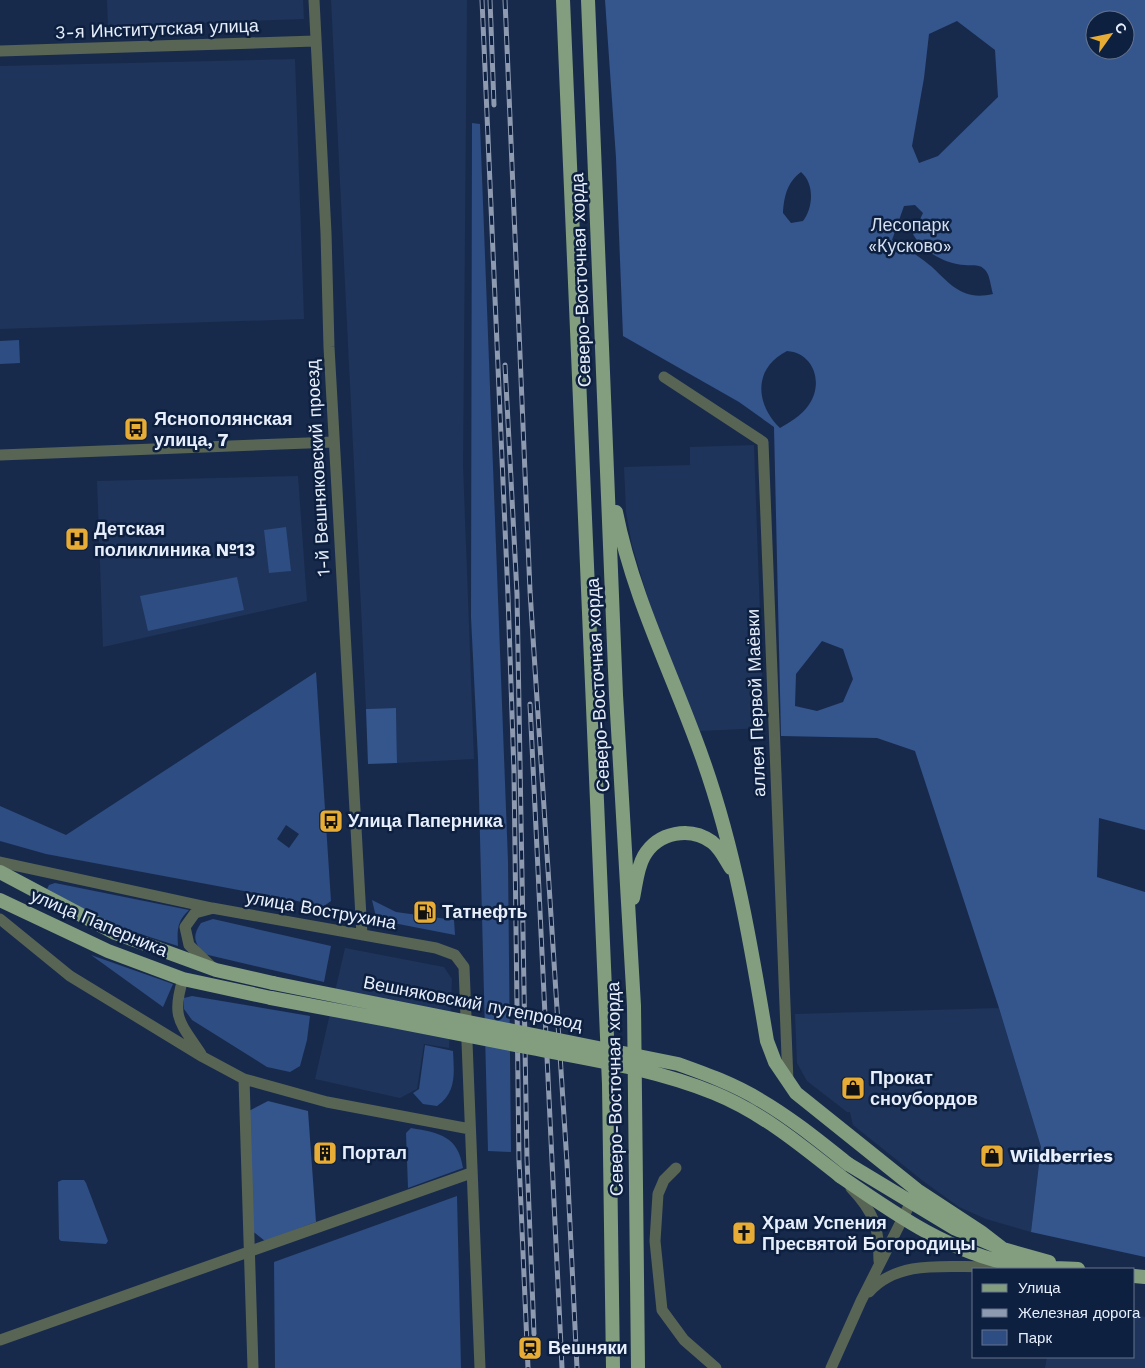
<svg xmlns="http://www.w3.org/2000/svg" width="1145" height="1368" viewBox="0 0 1145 1368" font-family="'Work Sans',sans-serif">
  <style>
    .built { fill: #1e345a }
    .green { fill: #2e4d83; fill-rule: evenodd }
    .forest { fill: #35558d; fill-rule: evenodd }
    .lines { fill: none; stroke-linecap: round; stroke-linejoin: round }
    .minor { stroke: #586555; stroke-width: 11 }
    .major { stroke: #839e7e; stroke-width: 14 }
    .rail-casing { stroke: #8e9ab0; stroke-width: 5 }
    .rail { stroke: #0e2040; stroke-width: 3; stroke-dasharray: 9; stroke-linecap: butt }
    .major-bridge { stroke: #839e7e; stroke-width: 14 }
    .labels { text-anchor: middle; stroke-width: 5; stroke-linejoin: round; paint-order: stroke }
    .street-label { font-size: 18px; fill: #e7effc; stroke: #0e2040 }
    .park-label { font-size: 18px; fill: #d3deef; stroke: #0e2040 }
    .poi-label { font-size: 18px; font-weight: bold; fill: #e7effc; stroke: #0e2040; text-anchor: start }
  </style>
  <rect width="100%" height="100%" fill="#182a4b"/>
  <path class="built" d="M107,0H303L304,19L108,26Z
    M331,0H467L463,465L474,759L397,763L396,708L366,709Z
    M295,59L304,319L0,329V66Z
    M754,445L764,728L700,731L655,622L632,545L626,512L624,467L690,465V447Z
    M298,476L307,601L103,647L97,481Z
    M345,948L444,967L452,979L449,1048L424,1044L417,1089L400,1098L315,1079Z
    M999,1008L1041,1147L1031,1232L986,1219L959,1207L923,1181L853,1125L850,1112H847L807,1081L797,1063L795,1014Z
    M1134,1315L1145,1317V1368H1045L1047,1357H1134Z"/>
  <path class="green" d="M472,123L480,124L508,862L511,1152L488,1151L478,759L471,617Z
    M19,340L20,363L0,364V341Z
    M286,527L291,571L269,573L264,530Z
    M237,577L244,610L148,631L140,596Z
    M316,672L331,901L324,906L46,854L0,841V806L66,835ZM286,825L299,834L289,848L277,839Z
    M55,883L189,910C177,921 177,930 178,946L115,926L52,893L47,889L49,885Z
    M372,900L396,912L454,920L455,935L383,921L376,917Z
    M213,919L331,946L324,982L204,954C194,942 192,936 201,923Z
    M91,955L173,984L163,1007Z
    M192,996L310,1016L307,1040L300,1066L290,1072L267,1067L192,1020L184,1009V998Z
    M425,1045L453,1051C454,1073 457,1092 437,1106L423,1104L413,1093L419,1089Z
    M411,1128C440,1133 458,1136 463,1168L408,1188L406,1133Z
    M62,1180H84L86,1183L108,1241L106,1244L61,1241L59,1239L58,1182Z
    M457,1196L461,1368H275L274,1262Z"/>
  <path class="forest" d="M605,0H1145V830L1099,818L1097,877L1145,892V1257L1031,1232L1041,1147L999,1008L915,751L877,738L781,736L774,427L739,402L623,336L616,158ZM1095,20H1125V50H1095ZM957,21L995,50L998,97L938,156L919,163L912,146L924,78L929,34ZM801,172C815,184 813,208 803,221L791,223L783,213C784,197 787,182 801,172ZM915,205L923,213L913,234C922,251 945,264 965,265C973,266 980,263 986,271C990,276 991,288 993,294C963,301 951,285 932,267C920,257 906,248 892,240L904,206ZM787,351C815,353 824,385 808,406C801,416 790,422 780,428C755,404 753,368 787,351ZM822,641L843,649L853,679L843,702L817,711L795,706L796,674Z
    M396,708L397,763L368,764L366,709Z
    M268,1101L308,1111L316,1222L265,1241L251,1230L249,1111Z"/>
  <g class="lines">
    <path class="minor" d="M314,0L326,233L329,347L362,935
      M0,51L315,41
      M664,377L763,442L788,1082
      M0,455L334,442
      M0,862L212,908L436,948L455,955L464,967L480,1368
      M210,909L195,913L185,927L189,945L213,968
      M0,919L70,976L203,1057L244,1079L327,1102L470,1129
      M183,979C171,1018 180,1022 201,1054
      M244,1079L253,1368
      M676,1168L664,1180L658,1194L655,1241L662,1310L684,1340L716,1368
      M851,1188C875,1213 879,1228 879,1261
      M869,1292C904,1253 964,1272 1010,1265
      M0,1340L471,1173
      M831,1368L861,1301L914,1196"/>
    <path class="major" d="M563,0L609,1084L613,1368
      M588,0L616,695L634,1006L638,1368
      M616,512C633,598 673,675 702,757C735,849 751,945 767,1041L775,1062L796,1093L917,1190L981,1232L1003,1249
      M0,872L115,933L216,970L273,983
      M633,898C636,884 637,868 644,856C658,832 690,826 712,842C721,849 725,859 731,868
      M0,900L108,951L183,979L271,998
      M848,1164L954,1228L1003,1249L1049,1262
      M840,1176C895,1214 950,1253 1016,1265C1036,1269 1058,1267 1078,1269
      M1134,1276L1145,1277"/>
    <g class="rail-casing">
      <path id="rail" d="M482,0L508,596L514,772L519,1160L528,1368
        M490,0L494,105
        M505,0L530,591L567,1163L577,1368
        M505,365L517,594L527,1159L534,1334
        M530,704L562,1368"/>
    </g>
    <use href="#rail" class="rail"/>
    <path class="major-bridge" d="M273,983L678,1064C706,1074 734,1084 760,1100C791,1118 819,1141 848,1164
      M271,998C358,1014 444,1031 531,1048C593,1060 655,1069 714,1093C761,1112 801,1145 840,1176"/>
  </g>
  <defs>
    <g id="bus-square" transform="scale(1.25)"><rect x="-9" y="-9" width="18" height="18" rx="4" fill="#e6ac36" stroke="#0e2040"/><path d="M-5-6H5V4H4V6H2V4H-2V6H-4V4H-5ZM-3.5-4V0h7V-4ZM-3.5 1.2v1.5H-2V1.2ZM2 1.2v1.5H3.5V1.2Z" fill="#111"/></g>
    <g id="hospital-square" transform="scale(1.25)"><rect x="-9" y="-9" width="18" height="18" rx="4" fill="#e6ac36" stroke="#0e2040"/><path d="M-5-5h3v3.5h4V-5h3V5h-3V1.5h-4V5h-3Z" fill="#111"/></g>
    <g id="fuel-square" transform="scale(1.25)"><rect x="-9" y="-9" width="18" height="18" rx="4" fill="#e6ac36" stroke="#0e2040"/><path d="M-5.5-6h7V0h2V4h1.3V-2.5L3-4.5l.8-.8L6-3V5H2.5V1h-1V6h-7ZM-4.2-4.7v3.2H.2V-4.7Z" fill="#111"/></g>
    <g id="shop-square" transform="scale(1.25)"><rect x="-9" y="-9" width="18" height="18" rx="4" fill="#e6ac36" stroke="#0e2040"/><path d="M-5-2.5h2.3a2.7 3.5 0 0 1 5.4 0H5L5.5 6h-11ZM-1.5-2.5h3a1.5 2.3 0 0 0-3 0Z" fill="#111"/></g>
    <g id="building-square" transform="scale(1.25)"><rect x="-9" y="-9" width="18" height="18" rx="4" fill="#e6ac36" stroke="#0e2040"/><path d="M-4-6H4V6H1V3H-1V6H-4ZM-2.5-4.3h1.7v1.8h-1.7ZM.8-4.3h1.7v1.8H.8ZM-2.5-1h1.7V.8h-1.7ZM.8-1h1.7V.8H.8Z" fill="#111"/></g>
    <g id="church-square" transform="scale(1.25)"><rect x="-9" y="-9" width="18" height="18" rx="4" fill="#e6ac36" stroke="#0e2040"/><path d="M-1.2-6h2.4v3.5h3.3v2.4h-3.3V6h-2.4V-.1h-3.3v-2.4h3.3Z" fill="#111"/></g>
    <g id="station-square" transform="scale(1.25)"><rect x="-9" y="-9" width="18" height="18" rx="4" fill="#e6ac36" stroke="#0e2040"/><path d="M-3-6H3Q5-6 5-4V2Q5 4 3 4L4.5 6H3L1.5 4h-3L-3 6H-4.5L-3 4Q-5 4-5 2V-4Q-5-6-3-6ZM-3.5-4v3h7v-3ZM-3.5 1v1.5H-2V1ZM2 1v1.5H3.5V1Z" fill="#111"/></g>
  </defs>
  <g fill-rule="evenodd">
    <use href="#bus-square" x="136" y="429"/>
    <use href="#hospital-square" x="77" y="539"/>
    <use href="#bus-square" x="331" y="821"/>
    <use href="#fuel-square" x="425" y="912"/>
    <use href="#shop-square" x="853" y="1088"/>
    <use href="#building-square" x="325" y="1153"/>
    <use href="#shop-square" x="992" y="1156"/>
    <use href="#church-square" x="744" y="1233"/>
    <use href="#station-square" x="530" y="1348"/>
  </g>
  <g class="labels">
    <g class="street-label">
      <text transform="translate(157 29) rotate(-2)" y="6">3-я Институтская улица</text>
      <text transform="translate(581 280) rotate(-92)" y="6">Северо-Восточная хорда</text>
      <text transform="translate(318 468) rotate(-93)" y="6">1-й Вешняковский проезд</text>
      <text transform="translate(598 685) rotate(-93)" y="6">Северо-Восточная хорда</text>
      <text transform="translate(756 703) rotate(-92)" y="6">аллея Первой Маёвки</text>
      <text transform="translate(321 910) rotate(10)" y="6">улица Вострухина</text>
      <text transform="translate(99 923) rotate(23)" y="6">улица Паперника</text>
      <text transform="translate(473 1003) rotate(11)" y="6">Вешняковский путепровод</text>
      <text transform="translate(615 1089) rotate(-91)" y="6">Северо-Восточная хорда</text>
    </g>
    <g class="park-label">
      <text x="910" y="231">Лесопарк<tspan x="910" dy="21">«Кусково»</tspan></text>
    </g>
    <g class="poi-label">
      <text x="154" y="425">Яснополянская<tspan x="154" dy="21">улица, 7</tspan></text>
      <text x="94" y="535">Детская<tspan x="94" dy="21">поликлиника №13</tspan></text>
      <text x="348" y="827">Улица Паперника</text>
      <text x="442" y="918">Татнефть</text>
      <text x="870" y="1084">Прокат<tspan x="870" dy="21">сноубордов</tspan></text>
      <text x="342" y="1159">Портал</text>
      <text x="1010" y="1162">Wildberries</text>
      <text x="762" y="1229">Храм Успения<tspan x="762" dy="21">Пресвятой Богородицы</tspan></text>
      <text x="548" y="1354">Вешняки</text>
    </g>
  </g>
  <rect x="972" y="1268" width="162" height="90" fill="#0e2040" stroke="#65738b"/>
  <rect x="982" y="1284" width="25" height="8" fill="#839e7e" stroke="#65738b"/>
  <text x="1018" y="1293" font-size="15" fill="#e7effc">Улица</text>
  <rect x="982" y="1309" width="25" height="8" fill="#8e9ab0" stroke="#65738b"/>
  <text x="1018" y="1318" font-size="15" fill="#e7effc">Железная дорога</text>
  <rect x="982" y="1330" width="25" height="15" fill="#2e4d83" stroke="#65738b"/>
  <text x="1018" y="1343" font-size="15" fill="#e7effc">Парк</text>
  <g transform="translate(1110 35) rotate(57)"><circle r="24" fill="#0e2040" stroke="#65738b"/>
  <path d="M0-4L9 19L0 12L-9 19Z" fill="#e6ac36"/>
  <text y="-8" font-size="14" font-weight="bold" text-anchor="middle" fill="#e7effc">С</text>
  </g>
</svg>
